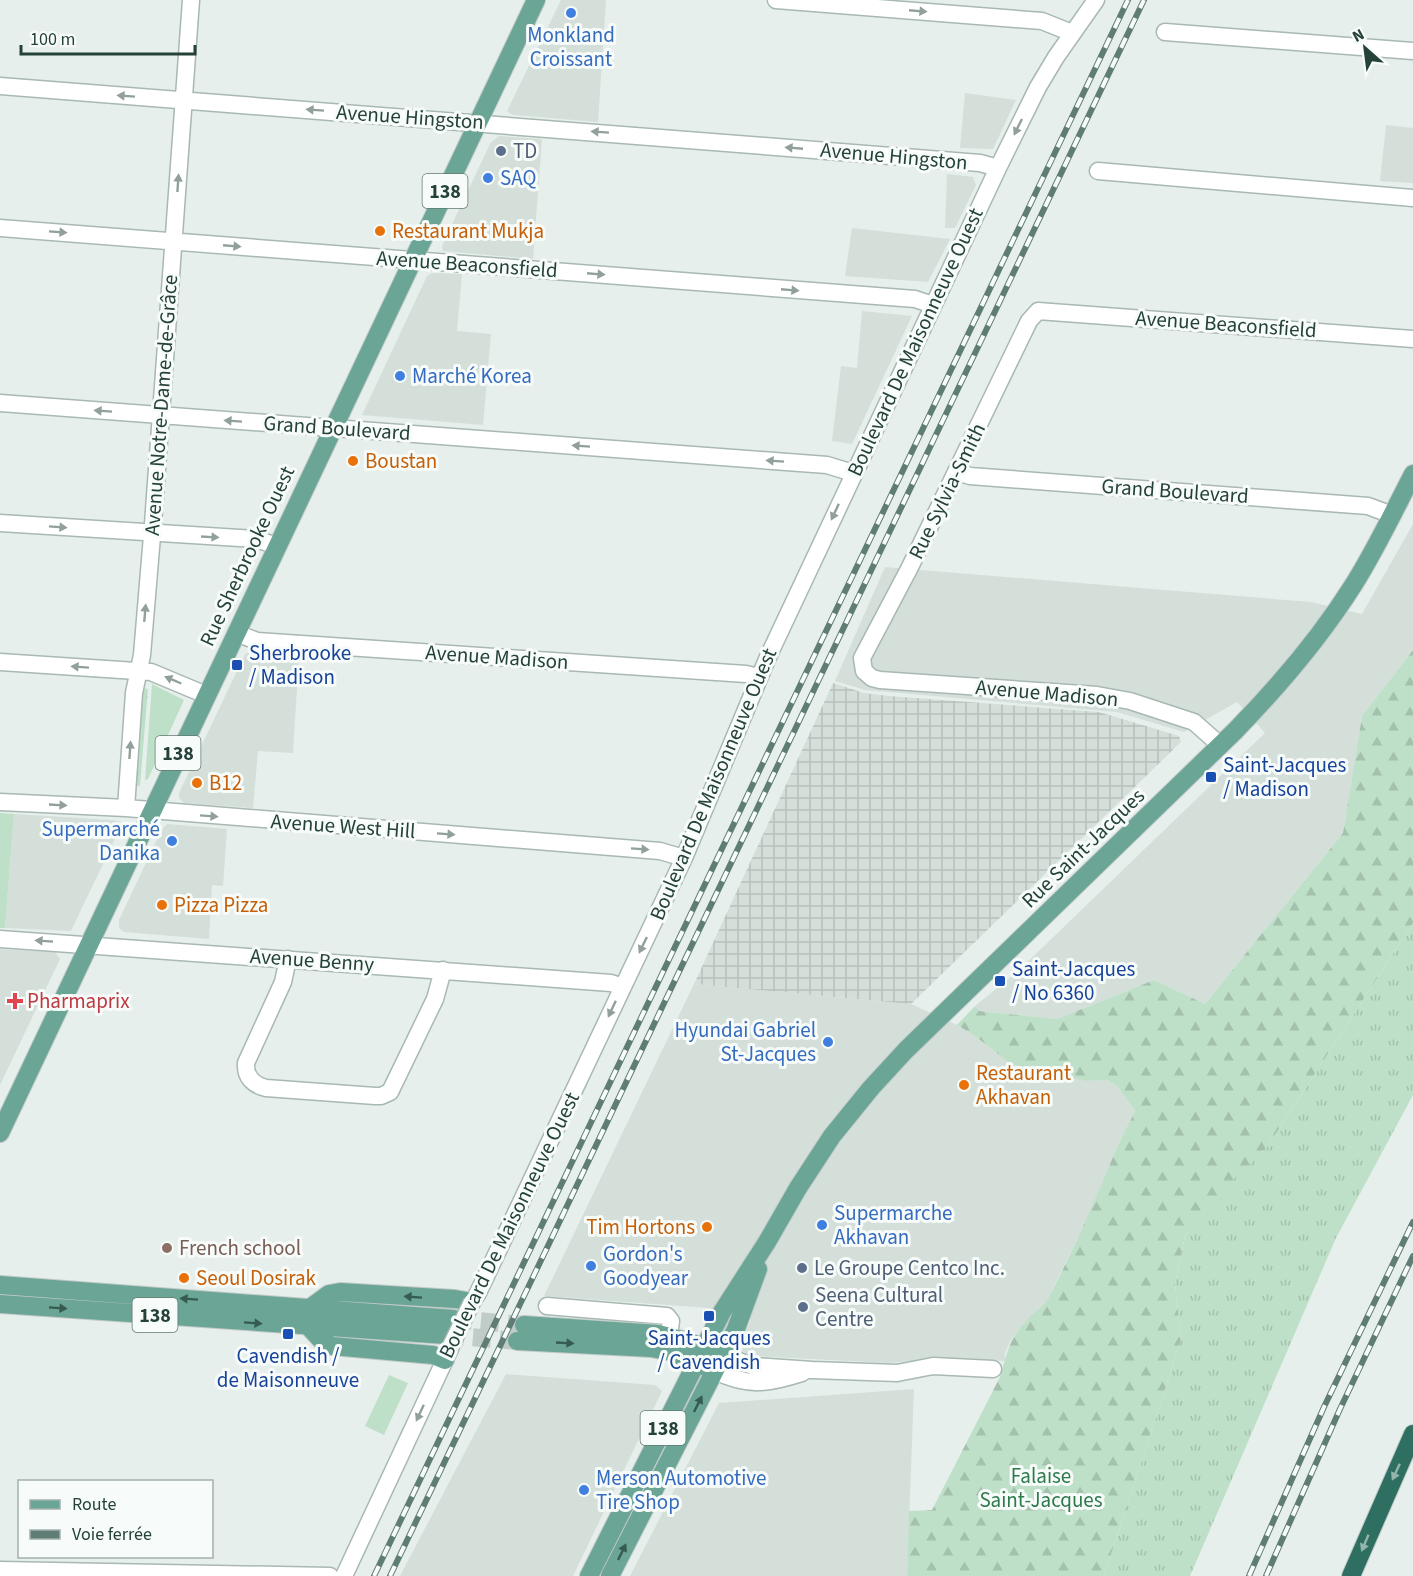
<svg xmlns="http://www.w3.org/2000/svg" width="1413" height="1576" viewBox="0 0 1413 1576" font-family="'Source Sans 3',sans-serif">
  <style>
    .built { fill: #d4dfda }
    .industrial { fill: url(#industrial-grid) }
    .grass { fill: url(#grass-tufts) }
    .forest { fill: url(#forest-firs) }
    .green { fill: #bfe0c8 }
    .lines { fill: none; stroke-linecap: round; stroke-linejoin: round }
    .major-tunnel { stroke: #bfccc8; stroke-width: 18; stroke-dasharray: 18 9; stroke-linecap: butt }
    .minor-casing { stroke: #a8b8b2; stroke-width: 19 }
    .major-casing { stroke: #c2cac8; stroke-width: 20 }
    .highway-casing { stroke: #c2cac8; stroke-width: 20 }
    .minor { stroke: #fff; stroke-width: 16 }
    .major { stroke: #6aa596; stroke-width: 18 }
    .highway { stroke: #2f6f62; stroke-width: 18 }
    .rail-casing { stroke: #5f7d75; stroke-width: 6 }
    .rail { stroke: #f7fbf9; stroke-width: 4; stroke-dasharray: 11; stroke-linecap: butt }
    .minor-bridge-casing { stroke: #a8b8b2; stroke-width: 19; stroke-linecap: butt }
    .minor-bridge { stroke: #fff; stroke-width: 16 }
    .oneway { fill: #92a09c }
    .oneway2 { fill: #365b51 }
    .oneway3 { fill: #93b5ae }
    .shop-dot { fill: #3f7fe0; stroke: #f7fbf9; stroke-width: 2 }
    .service-dot { fill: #5c6f8a; stroke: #f7fbf9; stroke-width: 2 }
    .food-dot { fill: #e8710a; stroke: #f7fbf9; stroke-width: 2 }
    .transit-dot { fill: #1a4fb4; stroke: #f7fbf9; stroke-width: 2 }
    .health-dot { fill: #e0444e; stroke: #f7fbf9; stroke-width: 2 }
    .education-dot { fill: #8d6e63; stroke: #f7fbf9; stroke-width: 2 }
    .labels { text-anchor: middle; stroke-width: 6; stroke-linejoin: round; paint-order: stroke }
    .shield { fill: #f7fbf9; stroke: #637a73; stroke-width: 1.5 }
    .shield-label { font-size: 20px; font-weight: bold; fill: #24423a }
    .shop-label { font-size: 21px; fill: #366cbe; stroke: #f7fbf9; text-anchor: start }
    .street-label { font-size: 21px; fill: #24423a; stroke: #f7fbf9 }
    .service-label { font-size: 21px; fill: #4e5e75; stroke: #f7fbf9; text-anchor: start }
    .food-label { font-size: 21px; fill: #c56008; stroke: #f7fbf9; text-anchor: start }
    .transit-label { font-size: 21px; fill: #164399; stroke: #f7fbf9; text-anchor: start }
    .health-label { font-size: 21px; fill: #be3a42; stroke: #f7fbf9; text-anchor: start }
    .education-label { font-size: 21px; fill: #785e54; stroke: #f7fbf9; text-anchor: start }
    .park-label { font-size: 21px; fill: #2d7a4b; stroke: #f7fbf9 }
  </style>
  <defs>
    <pattern id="industrial-grid" width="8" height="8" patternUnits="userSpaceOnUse" patternTransform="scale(1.5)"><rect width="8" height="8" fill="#d4dfda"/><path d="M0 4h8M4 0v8" fill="none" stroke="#b6c1bc"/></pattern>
    <pattern id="grass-tufts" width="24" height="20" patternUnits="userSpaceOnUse" patternTransform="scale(1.5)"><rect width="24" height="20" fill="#bfe0c8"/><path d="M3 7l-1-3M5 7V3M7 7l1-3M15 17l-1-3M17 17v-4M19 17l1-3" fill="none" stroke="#a4c1ad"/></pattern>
    <pattern id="forest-firs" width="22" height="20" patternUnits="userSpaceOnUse" patternTransform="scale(1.5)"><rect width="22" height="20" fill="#bfe0c8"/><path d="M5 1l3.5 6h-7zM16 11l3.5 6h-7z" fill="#a4c1ad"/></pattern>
  </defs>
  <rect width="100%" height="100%" fill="#e6efeb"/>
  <path class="built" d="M561,0H606L598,122L513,115L507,111Z
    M965,93L1016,100L993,149L960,148Z
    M1386,125L1413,128V183L1380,181Z
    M499,136L542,139L533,259L443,251L442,247L444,241L491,142Z
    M947,174L973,177L976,185L955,228H945Z
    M852,228L950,239L928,282L845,276Z
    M432,273L462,274L457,331L491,334L483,425L362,415L427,276Z
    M862,311L912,316L852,444L832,441L841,366L857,368Z
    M1413,524V650L1362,716L1343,833L1205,1004L1154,980L1057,1019L979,1011L975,1006L1017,972L1265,733L1237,702L1184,732L1117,712L865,690L835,681L885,567L1311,602L1362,614Z
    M246,653L299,656L293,753L258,751L253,808L184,803L179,798V793L237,671L241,672L243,667L240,665Z
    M14,814L112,820L121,822L122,824L71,931L5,928Z
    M167,824L227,829L223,886L212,885L209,939L124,932L119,928V920L162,829Z
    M0,949L55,952L60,959L0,1085Z
    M694,984L911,1004L957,1025L975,1036L998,1054L1086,1081L1107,1080L1117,1086L1128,1100L1135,1110L1131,1122L1121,1138L1091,1210L1047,1301L1028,1319L1011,1340L1005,1353V1361L930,1357L913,1361L887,1363L751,1356L742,1351L743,1349L741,1344L751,1320L709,1308L544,1296Z
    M506,1374L655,1385L662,1391L573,1576H400Z
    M914,1389L907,1576H630L719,1403Z"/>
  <path class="industrial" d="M833,683L864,693L889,696L1099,712L1179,736L1181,742L911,1004L694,984Z"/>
  <path class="grass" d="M142,688L148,689L140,786H134Z
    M1413,923V1095L1336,1238L1190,1576H1104L1181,1340L1175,1284L1185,1236L1227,1185L1267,1147Z"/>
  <path class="forest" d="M1413,650V923L1267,1147L1227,1186L1185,1236L1175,1284L1181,1340L1104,1576H907L909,1511L932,1510L1000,1377C1008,1351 1008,1341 1027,1320C1033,1312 1045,1306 1049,1297C1075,1247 1097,1195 1119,1143C1124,1131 1131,1122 1135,1110L1117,1086L1107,1080L1086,1081L1011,1064L975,1036L957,1025L975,1006L979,1011L1057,1019L1154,980L1205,1004L1343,833L1362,716Z"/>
  <path class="green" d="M152,684L184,700L148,779L145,780Z
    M0,813L14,814L5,928H0Z
    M389,1375L408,1383L384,1435L365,1426Z"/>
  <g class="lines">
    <path class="major-tunnel" d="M454,1319L524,1325
      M446,1335L517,1341"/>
    <g class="minor-casing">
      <path id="minor" d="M776,0L1042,21L1072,33
        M1165,32L1413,51
        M0,86L980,163L998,168
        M1098,171L1413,198
        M0,228L915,299L933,305
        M0,403L827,465L853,473
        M957,472L970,476L1368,506L1392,515
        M0,523L256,539L277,546
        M236,633L257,641L746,674L759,677
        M0,662L151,672L206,695
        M1220,745L1194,722L1130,701L1097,695L880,680L872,678L864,671L862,658L910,567L1029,321L1038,311L1413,339
        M0,802L126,808L660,851L684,858
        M126,808L134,693L142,655L153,524L191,0
        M0,939L611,983L623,987
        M288,959L283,982L246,1063C245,1077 253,1085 266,1088L375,1096H381L390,1092L435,999L443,970
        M472,1302L478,1293L684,858L768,657L998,168L1038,87L1056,57L1096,0
        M547,1306L667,1316L671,1321L669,1337
        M722,1355L753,1366L812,1370L897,1373L933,1366L993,1369
        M715,1371C748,1387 768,1384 802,1373
        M0,1570L330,1576
        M344,1576L450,1349"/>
    </g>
    <g class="major-casing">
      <path id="major" d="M0,1133L536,0
        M0,1285L454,1319
        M0,1304L446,1335
        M310,1308L329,1294L340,1292L455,1299L472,1302
        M524,1325L658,1334L686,1341L715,1352
        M309,1327L322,1341L332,1346L433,1355L445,1360
        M517,1341L651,1348L672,1352L706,1367
        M589,1576L722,1312L767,1242L798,1188L832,1136L871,1088L906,1050L1235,731C1279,686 1320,638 1354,584C1376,549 1394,511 1413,474
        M610,1576L736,1329L758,1269"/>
    </g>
    <g class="highway-casing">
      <path id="highway" d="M1351,1576L1413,1434"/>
    </g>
    <use href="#minor" class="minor"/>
    <use href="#major" class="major"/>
    <use href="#highway" class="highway"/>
    <g class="rail-casing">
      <path id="rail" d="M374,1576L1128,0
        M390,1576L1144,0
        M1249,1576L1324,1407L1413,1222
        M1266,1576L1340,1409L1413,1256"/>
    </g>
    <use href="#rail" class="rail"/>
    <g class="minor-bridge-casing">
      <path id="minor-bridge" d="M450,1348L472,1302"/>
    </g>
    <use href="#minor-bridge" class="minor-bridge"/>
  </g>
  <defs><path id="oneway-solid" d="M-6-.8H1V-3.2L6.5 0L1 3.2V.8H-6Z" transform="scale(1.5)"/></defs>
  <g class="oneway">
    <use href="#oneway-solid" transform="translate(918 11) rotate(5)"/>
    <use href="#oneway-solid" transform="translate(126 96) rotate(-176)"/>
    <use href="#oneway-solid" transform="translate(315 110) rotate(-176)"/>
    <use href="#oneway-solid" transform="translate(1018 127) rotate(116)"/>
    <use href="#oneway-solid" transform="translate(600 132) rotate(-176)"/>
    <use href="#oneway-solid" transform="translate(794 148) rotate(-175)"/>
    <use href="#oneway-solid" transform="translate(178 183) rotate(-86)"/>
    <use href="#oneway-solid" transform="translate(58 232) rotate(4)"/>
    <use href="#oneway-solid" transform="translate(232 246) rotate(5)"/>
    <use href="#oneway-solid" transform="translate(596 274) rotate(5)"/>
    <use href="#oneway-solid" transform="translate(790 290) rotate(5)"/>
    <use href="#oneway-solid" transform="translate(103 411) rotate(-176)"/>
    <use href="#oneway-solid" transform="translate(233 421) rotate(-176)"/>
    <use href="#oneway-solid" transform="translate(581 446) rotate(-176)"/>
    <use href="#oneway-solid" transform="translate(775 461) rotate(-176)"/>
    <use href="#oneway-solid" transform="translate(835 512) rotate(115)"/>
    <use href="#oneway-solid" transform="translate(58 527) rotate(4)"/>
    <use href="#oneway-solid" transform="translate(210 537) rotate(3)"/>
    <use href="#oneway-solid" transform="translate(145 613) rotate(-85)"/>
    <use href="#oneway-solid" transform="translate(80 667) rotate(-176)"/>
    <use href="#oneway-solid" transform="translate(173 680) rotate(-157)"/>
    <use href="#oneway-solid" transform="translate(130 750) rotate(-86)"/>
    <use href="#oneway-solid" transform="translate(58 805) rotate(3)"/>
    <use href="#oneway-solid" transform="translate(209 816) rotate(4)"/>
    <use href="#oneway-solid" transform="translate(446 834) rotate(4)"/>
    <use href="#oneway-solid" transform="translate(640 849) rotate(4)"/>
    <use href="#oneway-solid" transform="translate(44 941) rotate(-176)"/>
    <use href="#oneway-solid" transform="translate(643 945) rotate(116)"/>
    <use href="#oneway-solid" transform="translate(612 1009) rotate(115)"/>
    <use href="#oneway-solid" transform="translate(420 1413) rotate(115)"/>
  </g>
  <g class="oneway2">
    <use href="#oneway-solid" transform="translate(413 1297) rotate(-176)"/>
    <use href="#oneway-solid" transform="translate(189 1299) rotate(-176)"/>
    <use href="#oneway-solid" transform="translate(58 1308) rotate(4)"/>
    <use href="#oneway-solid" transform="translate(253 1323) rotate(4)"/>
    <use href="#oneway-solid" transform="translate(565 1343) rotate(3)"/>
    <use href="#oneway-solid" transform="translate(698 1404) rotate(-63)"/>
    <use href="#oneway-solid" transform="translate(622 1552) rotate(-64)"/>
  </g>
  <g class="oneway3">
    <use href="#oneway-solid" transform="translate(1396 1472) rotate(115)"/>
    <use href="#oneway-solid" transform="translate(1365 1543) rotate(113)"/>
  </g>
  <g class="shop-dot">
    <circle cx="571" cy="13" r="6"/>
    <circle cx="488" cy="178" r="6"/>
    <circle cx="400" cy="376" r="6"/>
    <circle cx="172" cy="841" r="6"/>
    <circle cx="828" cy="1042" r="6"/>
    <circle cx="822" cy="1225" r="6"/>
    <circle cx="591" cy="1266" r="6"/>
    <circle cx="584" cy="1490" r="6"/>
  </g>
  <g class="service-dot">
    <circle cx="501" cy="151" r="6"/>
    <circle cx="802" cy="1268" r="6"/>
    <circle cx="803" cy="1307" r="6"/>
  </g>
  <g class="food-dot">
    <circle cx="380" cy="231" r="6"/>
    <circle cx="353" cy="461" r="6"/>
    <circle cx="197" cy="783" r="6"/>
    <circle cx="162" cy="905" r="6"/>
    <circle cx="964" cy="1085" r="6"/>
    <circle cx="707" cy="1227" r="6"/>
    <circle cx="184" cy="1278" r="6"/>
  </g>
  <g class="transit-dot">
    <rect x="231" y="659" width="12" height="12" rx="3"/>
    <rect x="1205" y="771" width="12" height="12" rx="3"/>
    <rect x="994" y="975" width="12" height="12" rx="3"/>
    <rect x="703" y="1310" width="12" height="12" rx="3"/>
    <rect x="282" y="1328" width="12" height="12" rx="3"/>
  </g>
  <path class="health-dot" d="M12 992h6v6h6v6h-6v6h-6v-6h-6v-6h6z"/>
  <circle class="education-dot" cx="167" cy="1248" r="6"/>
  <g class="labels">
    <g class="shield">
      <rect x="422.5" y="174" width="45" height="34" rx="4.5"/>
      <rect x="155.5" y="736" width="45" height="34" rx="4.5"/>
      <rect x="132.5" y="1298" width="45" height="34" rx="4.5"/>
      <rect x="640.5" y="1411" width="45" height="34" rx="4.5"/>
    </g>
    <g class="shield-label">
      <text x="445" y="198">138</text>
      <text x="178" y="760">138</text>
      <text x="155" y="1322">138</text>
      <text x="663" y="1435">138</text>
    </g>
    <g class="shop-label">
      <text x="571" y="42" text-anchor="middle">Monkland<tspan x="571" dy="24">Croissant</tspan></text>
      <text x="500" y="185">SAQ</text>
      <text x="412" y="383">Marché Korea</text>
      <text x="160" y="836" text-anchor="end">Supermarché<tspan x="160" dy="24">Danika</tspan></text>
      <text x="816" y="1037" text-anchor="end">Hyundai Gabriel<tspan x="816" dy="24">St-Jacques</tspan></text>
      <text x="834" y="1220">Supermarche<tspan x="834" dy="24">Akhavan</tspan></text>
      <text x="603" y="1261">Gordon's<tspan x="603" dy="24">Goodyear</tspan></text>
      <text x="596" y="1485">Merson Automotive<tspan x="596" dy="24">Tire Shop</tspan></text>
    </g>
    <g class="street-label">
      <text transform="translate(410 117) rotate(4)" y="7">Avenue Hingston</text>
      <text transform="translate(894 156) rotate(5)" y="7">Avenue Hingston</text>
      <text transform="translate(467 264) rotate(4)" y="7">Avenue Beaconsfield</text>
      <text transform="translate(1226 324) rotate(4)" y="7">Avenue Beaconsfield</text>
      <text transform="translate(915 342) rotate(-65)" y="7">Boulevard De Maisonneuve Ouest</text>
      <text transform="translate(161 405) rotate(-86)" y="7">Avenue Notre-Dame-de-Grâce</text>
      <text transform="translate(337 428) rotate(4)" y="7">Grand Boulevard</text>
      <text transform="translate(947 491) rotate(-64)" y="7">Rue Sylvia-Smith</text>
      <text transform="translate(1175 491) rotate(4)" y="7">Grand Boulevard</text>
      <text transform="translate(247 556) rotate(-65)" y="7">Rue Sherbrooke Ouest</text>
      <text transform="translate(497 657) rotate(4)" y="7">Avenue Madison</text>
      <text transform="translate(1047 693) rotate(5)" y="7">Avenue Madison</text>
      <text transform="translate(713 784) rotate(-67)" y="7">Boulevard De Maisonneuve Ouest</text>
      <text transform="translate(343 826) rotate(4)" y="7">Avenue West Hill</text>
      <text transform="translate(1083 848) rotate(-44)" y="7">Rue Saint-Jacques</text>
      <text transform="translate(312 960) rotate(4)" y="7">Avenue Benny</text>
      <text transform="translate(509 1225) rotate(-64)" y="7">Boulevard De Maisonneuve Ouest</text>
    </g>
    <g class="service-label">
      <text x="513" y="158">TD</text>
      <text x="814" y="1275">Le Groupe Centco Inc.</text>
      <text x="815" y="1302">Seena Cultural<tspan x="815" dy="24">Centre</tspan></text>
    </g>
    <g class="food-label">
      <text x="392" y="238">Restaurant Mukja</text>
      <text x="365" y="468">Boustan</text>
      <text x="209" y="790">B12</text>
      <text x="174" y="912">Pizza Pizza</text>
      <text x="976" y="1080">Restaurant<tspan x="976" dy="24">Akhavan</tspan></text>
      <text x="695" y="1234" text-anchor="end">Tim Hortons</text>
      <text x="196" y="1285">Seoul Dosirak</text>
    </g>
    <g class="transit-label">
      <text x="249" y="660">Sherbrooke<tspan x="249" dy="24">/ Madison</tspan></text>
      <text x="1223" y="772">Saint-Jacques<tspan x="1223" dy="24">/ Madison</tspan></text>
      <text x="1012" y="976">Saint-Jacques<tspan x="1012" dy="24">/ No 6360</tspan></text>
      <text x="709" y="1345" text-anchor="middle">Saint-Jacques<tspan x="709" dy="24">/ Cavendish</tspan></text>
      <text x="288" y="1363" text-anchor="middle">Cavendish /<tspan x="288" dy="24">de Maisonneuve</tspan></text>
    </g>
    <g class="health-label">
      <text x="27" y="1008">Pharmaprix</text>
    </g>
    <g class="education-label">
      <text x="179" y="1255">French school</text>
    </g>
    <g class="park-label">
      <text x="1041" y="1483">Falaise<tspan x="1041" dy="24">Saint-Jacques</tspan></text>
    </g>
  </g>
  <rect x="18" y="1480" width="195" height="78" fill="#f7fbf9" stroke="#a3b1ad" stroke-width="1.5"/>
  <rect x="30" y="1500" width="30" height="9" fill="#6aa596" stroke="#a3b1ad" stroke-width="1.5"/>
  <text x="72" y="1510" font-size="18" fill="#24423a">Route</text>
  <rect x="30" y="1530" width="30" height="9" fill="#5f7d75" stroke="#a3b1ad" stroke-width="1.5"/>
  <text x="72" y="1540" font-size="18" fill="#24423a">Voie ferrée</text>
  <g transform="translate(1365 48) rotate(332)" stroke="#f7fbf9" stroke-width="4.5" paint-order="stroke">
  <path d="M0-4.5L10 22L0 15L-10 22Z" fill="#24423a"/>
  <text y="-9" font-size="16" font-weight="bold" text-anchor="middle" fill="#24423a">N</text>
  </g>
  <path d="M21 45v9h174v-9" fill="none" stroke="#24423a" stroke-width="3"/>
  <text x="30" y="45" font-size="18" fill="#24423a" stroke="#f7fbf9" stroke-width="4.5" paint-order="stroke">100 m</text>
</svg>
